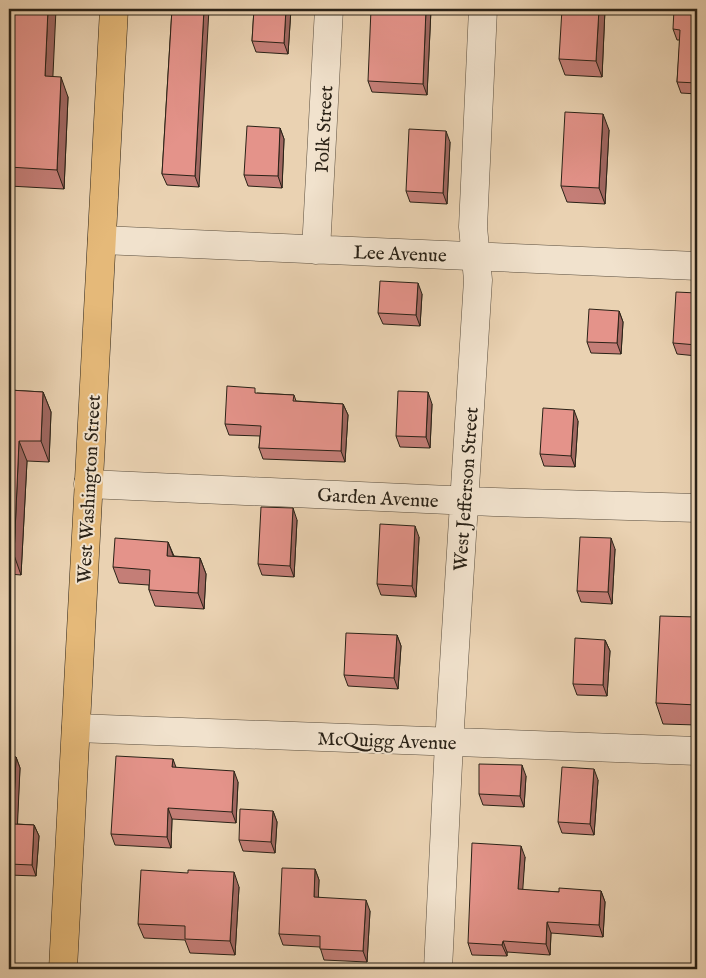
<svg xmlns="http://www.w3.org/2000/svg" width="706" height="978" viewBox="0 0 706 978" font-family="'IM FELL English',serif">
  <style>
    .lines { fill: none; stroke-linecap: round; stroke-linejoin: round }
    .minor-casing { stroke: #5a4e3e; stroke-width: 29 }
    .major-casing { stroke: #2a2217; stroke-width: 29 }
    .minor { stroke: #f1e2cd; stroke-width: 28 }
    .major { stroke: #e5b979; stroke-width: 28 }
    .wall { fill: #c47e77; stroke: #2a2217 }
    .shaded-wall { fill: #a06761; stroke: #2a2217 }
    .building { fill: #e4938a; stroke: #2a2217 }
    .labels { text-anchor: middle; stroke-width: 4; stroke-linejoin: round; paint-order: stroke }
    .street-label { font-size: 19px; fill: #2a2217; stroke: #f1e2cd }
  </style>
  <rect width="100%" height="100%" fill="#ead2b2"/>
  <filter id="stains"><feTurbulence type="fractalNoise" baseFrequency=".004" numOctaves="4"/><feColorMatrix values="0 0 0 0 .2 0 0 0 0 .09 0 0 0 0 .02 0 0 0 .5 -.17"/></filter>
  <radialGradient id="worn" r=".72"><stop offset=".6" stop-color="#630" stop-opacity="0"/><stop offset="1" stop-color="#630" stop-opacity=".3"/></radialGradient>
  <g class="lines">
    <g class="minor-casing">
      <path id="minor" d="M102,240L697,266
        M316,250L329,9
        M88,484L494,502L697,508
        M76,728L697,751
        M438,969L449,743L478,280L473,227L483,9"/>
    </g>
    <g class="major-casing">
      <path id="major" d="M63,969L114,9"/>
    </g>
    <use href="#minor" class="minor"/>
    <use href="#major" class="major"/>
  </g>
  <path class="wall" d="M9,9L53,77L68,97L64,189L9,186Z
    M172,9L199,187L167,185L162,174Z
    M254,9H291L288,54L256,52L252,41Z
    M431,9L427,95L372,92L368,81Z
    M605,9L602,77L565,75L559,59Z
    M697,9V94L681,93L677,82L680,40H677L673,29Z
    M280,128L284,139L282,188L248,186L244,175Z
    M609,130L605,204L567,202L561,186Z
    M450,142L447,204L410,202L406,191Z
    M697,293V356L677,354L673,343Z
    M422,294L420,326L383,324L378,313Z
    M619,311L623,322L621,354L591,353L587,342Z
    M9,390L43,392L51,412L49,462L27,461L21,575L9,574Z
    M257,393L294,395L296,401L343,404L348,415L345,462L263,459L259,448L260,436L229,435L225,424Z
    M432,404L430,448L400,447L396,436Z
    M578,421L575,467L544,466L540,454Z
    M297,520L294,577L262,575L258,564Z
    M419,537L416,597L381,595L377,584Z
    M168,542L174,556L200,558L206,574L204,609L155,606L149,590V585L119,583L113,567Z
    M615,549L612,604L581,602L577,591Z
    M697,617V725L663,724L656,703Z
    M397,635L401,646L398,689L348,686L344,675Z
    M605,640L610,651L607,696L577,695L573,684Z
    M9,757H16L20,768L17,824L34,825L39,836L36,876L9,875Z
    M176,768L238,782L236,823L172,819L171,848L115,845L111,834Z
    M526,776L524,807L483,805L479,794Z
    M598,780L594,835L562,833L558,822Z
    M273,811L277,822L275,853L243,851L239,840Z
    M525,857L522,890L559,892L601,891L605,902L603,937L551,933L550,955L507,952V956L472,955L468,943Z
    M315,869L319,880L318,897L370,911L367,962L324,960L320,947L283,945L279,934Z
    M239,887L235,955L190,953L185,940L144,938L138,924Z"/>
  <path class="shaded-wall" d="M48,9H56L52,96L45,76Z
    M204,9H209L199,187L195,176Z
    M286,9H291L288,54L284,43Z
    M426,9H431L427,95L423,84Z
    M599,9H605L602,77L596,61Z
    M61,77L68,97L64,189L57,170Z
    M603,114L609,130L605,204L599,188Z
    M280,128L284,139L282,188L278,176Z
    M446,131L450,142L447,204L443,193Z
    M418,283L422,294L420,326L416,315Z
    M619,311L623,322L621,354L617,343Z
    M43,392L51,412L49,462L41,441Z
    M428,392L432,404L430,448L426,437Z
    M343,404L348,415L345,462L341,451Z
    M574,410L578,421L575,467L571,456Z
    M19,441L27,461L21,575L14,555Z
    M293,508L297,520L294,577L290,566Z
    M415,526L419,537L416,597L412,586Z
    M611,538L615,549L612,604L608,592Z
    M168,542L174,558L167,556Z
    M200,558L206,574L204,609L198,593Z
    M397,635L401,646L398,689L394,678Z
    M605,640L610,651L607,696L603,685Z
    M16,757L20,768L17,835L13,824Z
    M173,759L177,770L172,767Z
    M522,765L526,776L524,807L520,796Z
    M594,769L598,780L594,835L590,824Z
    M234,771L238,782L236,823L232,812Z
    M168,808L172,819L171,848L167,837Z
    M273,811L277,822L275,853L271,842Z
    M34,825L39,836L36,876L32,865Z
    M521,846L525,857L522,901L518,889Z
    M315,869L319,880L318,908L314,897Z
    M234,872L239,887L235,955L230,941Z
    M601,891L605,902L603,937L599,925Z
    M366,900L370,911L367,962L363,951Z
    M547,922L551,933L550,955L546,944Z
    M503,941L507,952V956L502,945Z"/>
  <path class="building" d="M9,9H48L45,76L61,77L57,170L9,167Z
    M172,9H204L195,176L162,174Z
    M254,9H286L284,43L252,41Z
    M371,9H426L423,84L368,81Z
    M562,9H599L596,61L559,59Z
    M674,9H697V83L677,82L680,30L673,29Z
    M565,112L603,114L599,188L561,186Z
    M247,126L280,128L278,176L244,175Z
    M409,129L446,131L443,193L406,191Z
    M380,281L418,283L416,315L378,313Z
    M676,292L697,293V345L673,343Z
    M589,309L619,311L617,343L587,342Z
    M227,386L255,388V393L294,395L293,401L343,404L341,451L259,448L261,426L225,424Z
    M9,390L43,392L41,441H19L14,555L9,554Z
    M398,391L428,392L426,437L396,436Z
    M543,408L574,410L571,456L540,454Z
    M261,507L293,508L290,566L258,564Z
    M380,524L415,526L412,586L377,584Z
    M580,537L611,538L608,592L577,591Z
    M115,538L168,542L167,556L200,558L198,593L149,590L150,570L113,567Z
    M660,616L697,617V705L656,703Z
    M346,633L397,635L394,678L344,675Z
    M575,638L605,640L603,685L573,684Z
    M116,756L173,759L172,767L234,771L232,812L168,808L167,837L111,834Z
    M9,757H16L13,824L34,825L32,865L9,864Z
    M479,764L522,765L520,796L479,794Z
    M562,767L594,769L590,824L558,822Z
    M240,809L273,811L271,842L239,840Z
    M472,843L521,846L518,889L559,892V888L601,891L599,925L547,922L546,944L503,941L502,945L468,943Z
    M282,868L315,869L314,897L366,900L363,951L320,949V936L279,934Z
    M141,870L188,873V870L234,872L230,941L185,939V926L138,924Z"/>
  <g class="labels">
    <g class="street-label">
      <text transform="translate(323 129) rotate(-87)" y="7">Polk Street</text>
      <text transform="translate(400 253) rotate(2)" y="7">Lee Avenue</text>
      <text transform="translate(88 489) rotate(-87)" y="7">West Washington Street</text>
      <text transform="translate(465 489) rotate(-86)" y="7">West Jefferson Street</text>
      <text transform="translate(378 497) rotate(3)" y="7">Garden Avenue</text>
      <text transform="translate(387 740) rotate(2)" y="7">McQuigg Avenue</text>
    </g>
  </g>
  <rect width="706" height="978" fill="none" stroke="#ead2b2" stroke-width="30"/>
  <rect x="10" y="10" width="686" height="958" fill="none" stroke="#2a2217" stroke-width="2.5"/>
  <rect x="15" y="15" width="676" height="948" fill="none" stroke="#2a2217"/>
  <rect width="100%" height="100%" filter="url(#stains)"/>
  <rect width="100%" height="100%" fill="url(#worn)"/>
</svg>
